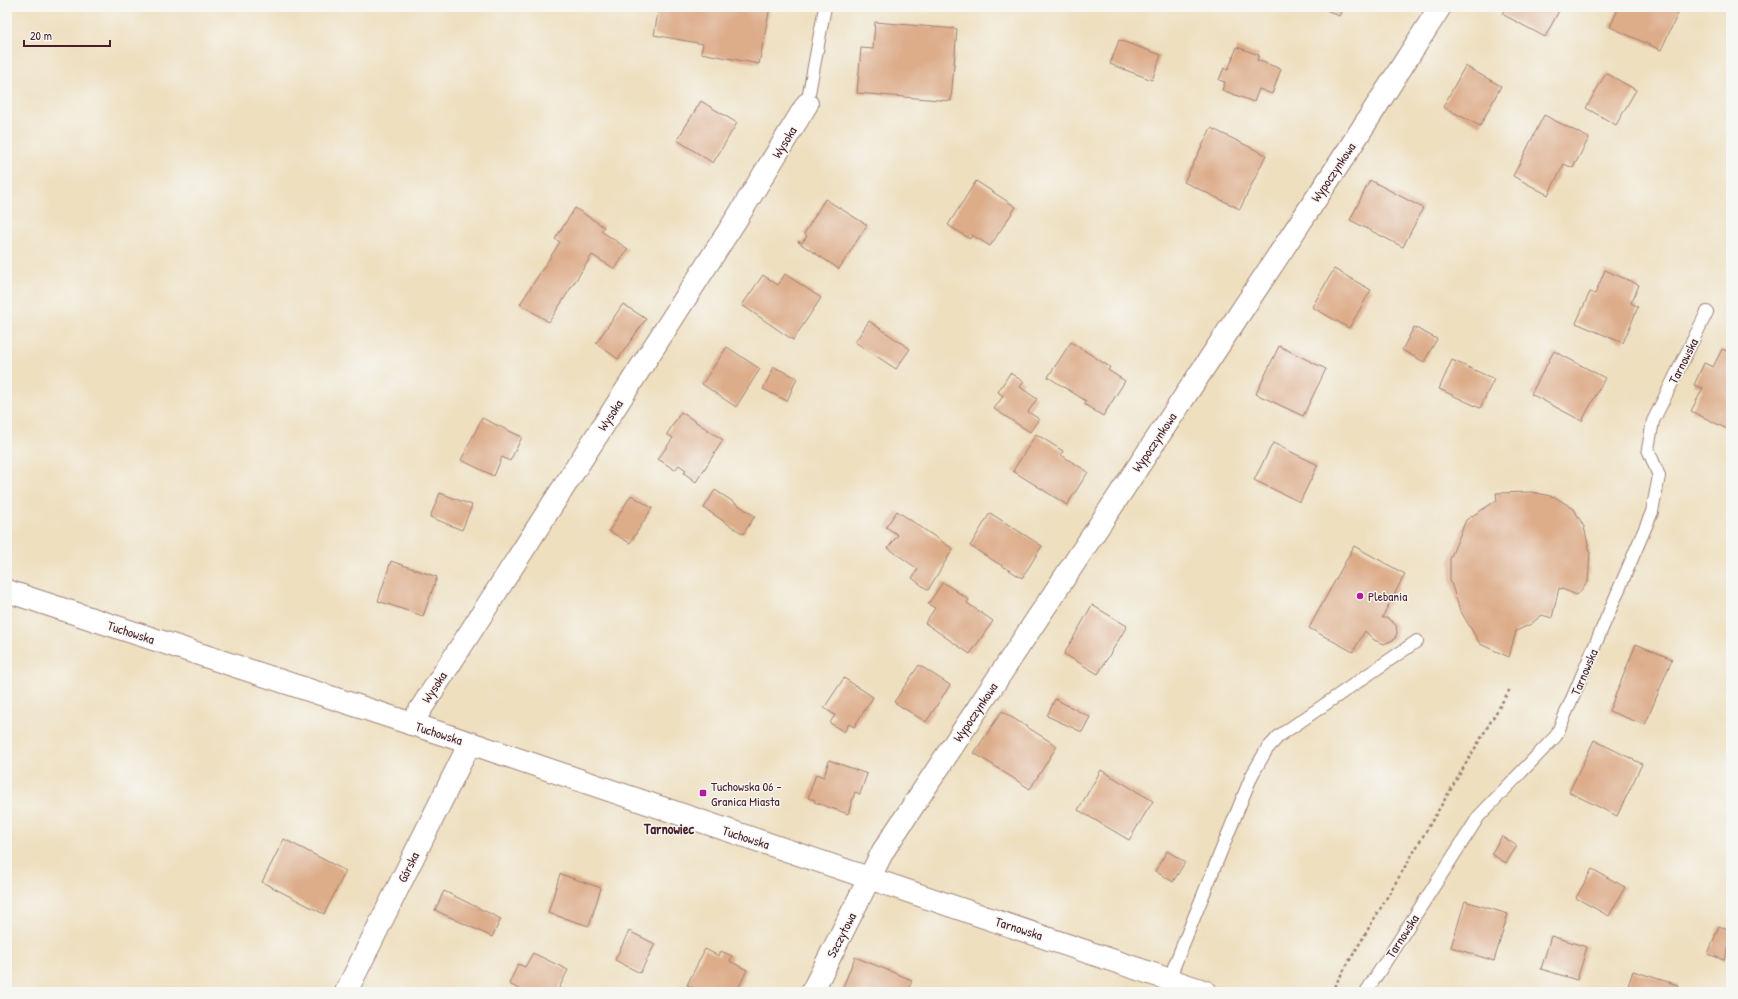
<svg xmlns="http://www.w3.org/2000/svg" width="1738" height="999" viewBox="0 0 1738 999" font-family="'Patrick Hand',sans-serif">
  <style>
    .building { fill: #ddac89 }
    .lines { fill: none; stroke-linecap: round; stroke-linejoin: round }
    .service-casing { stroke: #9c7f75; stroke-width: 14 }
    .minor-casing { stroke: #9c7f75; stroke-width: 24 }
    .secondary-casing { stroke: #9c7f75; stroke-width: 24 }
    .path { stroke: #9c7f75; stroke-width: 2.5; stroke-dasharray: 3 3; stroke-linecap: butt }
    .service { stroke: #fff; stroke-width: 12 }
    .minor { stroke: #fff; stroke-width: 22 }
    .secondary { stroke: #fff; stroke-width: 22 }
    .poi-dot { fill: #b5179e; stroke: #f6f6f2; stroke-width: 1.5 }
    .labels { text-anchor: middle; stroke-width: 3; stroke-linejoin: round; paint-order: stroke }
    .street-label { font-size: 13px; fill: #4a1f2b; stroke: #f6f6f2 }
    .poi-label { font-size: 13px; fill: #4a1f2b; stroke: #f6f6f2; text-anchor: start }
    .neighbourhood-label { font-size: 14px; font-weight: bold; fill: #4a1f2b; stroke: #f6f6f2 }
  </style>
  <rect width="100%" height="100%" fill="#f6f6f2"/>
  <filter id="ink" filterUnits="userSpaceOnUse"><feTurbulence type="fractalNoise" baseFrequency=".025" numOctaves="2"/><feDisplacementMap in="SourceGraphic" scale="8" xChannelSelector="R" yChannelSelector="G"/><feConvolveMatrix kernelMatrix="1 2 1 2 8 2 1 2 1" color-interpolation-filters="sRGB"/></filter>
  <filter id="wash" filterUnits="userSpaceOnUse"><feTurbulence type="fractalNoise" baseFrequency=".012" numOctaves="4" result="noise"/><feDisplacementMap in="SourceGraphic" scale="16" xChannelSelector="R" yChannelSelector="G"/><feGaussianBlur stdDeviation="0.9" result="paint"/><feColorMatrix in="noise" values="0 0 0 0 0 0 0 0 0 0 0 0 0 0 0 0 0 1.4 0 .05"/><feComposite in="paint" operator="in"/></filter>
  <g filter="url(#wash)">
    <rect width="100%" height="100%" fill="#eedfbf"/>
    <g id="blocks">
      <path class="building" d="M659,7H770L759,64L701,53L703,44L654,35Z
        M1320,7H1344L1339,16Z
        M1506,7H1561L1545,37L1502,14Z
        M1619,7H1681L1661,50L1610,27Z
        M875,22L957,29L951,101L857,93L861,48L873,49Z
        M1119,40L1161,55L1152,80L1110,64Z
        M1237,47L1259,55L1257,60L1281,69L1272,94L1259,89L1254,102L1222,90L1225,82L1219,80L1224,68L1228,70Z
        M1465,66L1501,86L1480,126L1443,107Z
        M1606,73L1636,90L1616,125L1586,108Z
        M701,101L737,123L713,163L677,140Z
        M1544,115L1589,138L1573,168L1564,164L1548,195L1513,176Z
        M1211,128L1266,155L1240,209L1184,182Z
        M1370,180L1423,208L1403,247L1350,220Z
        M976,181L1016,207L990,246L972,235L970,239L948,225Z
        M825,199L867,225L839,269L798,242L799,241L802,243L807,236L804,234Z
        M575,208L604,227L601,231L628,249L615,269L592,255L549,322L520,304L560,242L555,239Z
        M1334,269L1371,290L1349,328L1312,307Z
        M1605,270L1639,285L1631,303L1638,307L1623,343L1576,323L1590,292L1595,294Z
        M785,274L821,298L793,340L742,305L763,275L778,285Z
        M623,304L646,319L618,359L596,343Z
        M869,321L910,349L896,369L855,342Z
        M1414,327L1437,339L1424,362L1402,350Z
        M1071,342L1110,367L1108,370L1125,381L1103,416L1084,404L1086,401L1048,377Z
        M1279,346L1326,369L1303,416L1256,394Z
        M727,347L760,369L736,407L702,384Z
        M1722,349L1731,353V431L1691,411L1703,388L1694,385L1704,363L1713,367Z
        M1554,351L1605,378L1582,421L1531,394Z
        M1452,360L1494,379L1480,408L1439,389Z
        M774,367L797,378L787,401L763,389Z
        M1010,373L1024,382L1020,387L1037,399L1028,412L1039,419L1030,432L994,409L1003,396L998,392Z
        M681,412L723,440L696,482L684,473L686,470L679,465L675,470L658,459L673,438L667,434Z
        M482,418L522,437L510,461L502,457L494,476L461,460Z
        M1036,434L1063,451L1061,455L1088,472L1067,505L1013,471Z
        M1273,443L1318,465L1300,502L1254,480Z
        M715,490L755,516L743,534L704,508Z
        M1532,492L1555,497L1574,509L1584,527L1590,552L1588,582L1577,595L1559,588L1552,618L1542,615L1531,624L1516,631L1509,657L1480,644L1460,610L1450,580V559L1466,520L1497,500L1496,493Z
        M440,493L472,505L462,530L430,517Z
        M631,495L652,508L630,543L609,531Z
        M897,511L953,549L928,590L912,578L918,569L888,548L898,535L886,527Z
        M990,513L1042,546L1022,578L970,546Z
        M1354,546L1405,574L1382,618H1387L1396,625L1397,633L1395,639L1384,644L1374,640L1365,631L1353,652L1309,628Z
        M391,561L437,577L423,616L378,601Z
        M943,582L969,600L967,603L993,621L970,654L925,623L935,608L928,604Z
        M1092,605L1127,626L1098,674L1064,654Z
        M1636,644L1672,659L1645,725L1609,711Z
        M919,665L950,685L926,722L894,702Z
        M844,678L873,697L854,727L849,724L844,732L830,723L835,715L824,708Z
        M1055,699L1090,717L1082,732L1047,716Z
        M1002,711L1057,746L1030,789L974,753Z
        M1594,740L1642,764L1617,816L1569,792Z
        M829,760L867,774L860,794L855,792L848,814L814,802L815,800L808,798L816,774L824,777Z
        M1101,770L1153,801L1129,840L1078,810Z
        M1502,836L1517,846L1506,863L1491,854Z
        M284,839L346,871L324,914L262,882Z
        M1167,851L1185,862L1173,882L1155,871Z
        M1592,869L1625,887L1609,916L1576,898Z
        M560,874L601,888L589,926L548,913Z
        M444,891L501,919L492,937L435,910Z
        M1465,901L1508,914L1494,961L1451,947Z
        M1719,926L1731,931V942L1724,960L1708,954Z
        M629,931L655,944L640,973L615,960Z
        M1551,936L1587,947L1577,980L1541,969Z
        M705,949L719,956L721,951L732,956L730,961L747,970L738,989L743,992H703L687,985Z
        M533,953L568,970L557,992H525L509,984L518,964L525,967Z
        M855,957L912,980L908,992H841Z
        M1633,971L1678,985L1676,992H1626Z"/>
    </g>
  </g>
  <g filter="url(#ink)">
    <use href="#blocks" fill-opacity="0" stroke="#9c7f75" stroke-width="1"/>
    <g class="lines">
      <g class="service-casing">
        <path id="service" d="M807,104L825,7
          M1169,979L1252,775L1267,749L1279,736L1417,641
          M1366,992L1479,816L1556,736L1652,512L1659,476L1648,449L1653,421L1707,312"/>
      </g>
      <g class="minor-casing">
        <path id="minor" d="M411,724L737,218L807,104
          M346,992L470,743
          M812,992L883,851L1347,152L1440,7"/>
      </g>
      <g class="secondary-casing">
        <path id="secondary" d="M7,591L470,743L1206,992"/>
      </g>
      <path class="path" d="M1331,992L1510,689"/>
      <use href="#service" class="service"/>
      <use href="#minor" class="minor"/>
      <use href="#secondary" class="secondary"/>
    </g>
  </g>
  <g class="poi-dot">
    <circle cx="1360" cy="596" r="4"/>
    <rect x="699" y="789" width="8" height="8" rx="2"/>
  </g>
  <g class="labels">
    <g class="street-label">
      <text transform="translate(784 142) rotate(-58)" y="5">Wysoka</text>
      <text transform="translate(1333 172) rotate(-56)" y="5">Wypoczynkowa</text>
      <text transform="translate(1683 361) rotate(-63)" y="5">Tarnowska</text>
      <text transform="translate(610 415) rotate(-57)" y="5">Wysoka</text>
      <text transform="translate(1154 442) rotate(-56)" y="5">Wypoczynkowa</text>
      <text transform="translate(131 632) rotate(18)" y="5">Tuchowska</text>
      <text transform="translate(1584 672) rotate(-67)" y="5">Tarnowska</text>
      <text transform="translate(434 687) rotate(-57)" y="5">Wysoka</text>
      <text transform="translate(975 712) rotate(-56)" y="5">Wypoczynkowa</text>
      <text transform="translate(439 733) rotate(18)" y="5">Tuchowska</text>
      <text transform="translate(746 837) rotate(18)" y="5">Tuchowska</text>
      <text transform="translate(408 867) rotate(-64)" y="5">Górska</text>
      <text transform="translate(1019 928) rotate(18)" y="5">Tarnowska</text>
      <text transform="translate(841 935) rotate(-63)" y="5">Szczytowa</text>
      <text transform="translate(1402 936) rotate(-57)" y="5">Tarnowska</text>
    </g>
    <g class="poi-label">
      <text x="1368" y="601">Plebania</text>
      <text x="711" y="791">Tuchowska 06 -<tspan x="711" dy="15">Granica Miasta</tspan></text>
    </g>
    <g class="neighbourhood-label">
      <text x="669" y="834">Tarnowiec</text>
    </g>
  </g>
  <rect width="1738" height="999" fill="none" stroke="#f6f6f2" stroke-width="24"/>
  <path d="M24 40v6h86v-6" fill="none" stroke="#4a1f2b" stroke-width="2"/>
  <text x="30" y="40" font-size="12" fill="#4a1f2b" stroke="#f6f6f2" stroke-width="3" paint-order="stroke">20 m</text>
</svg>
